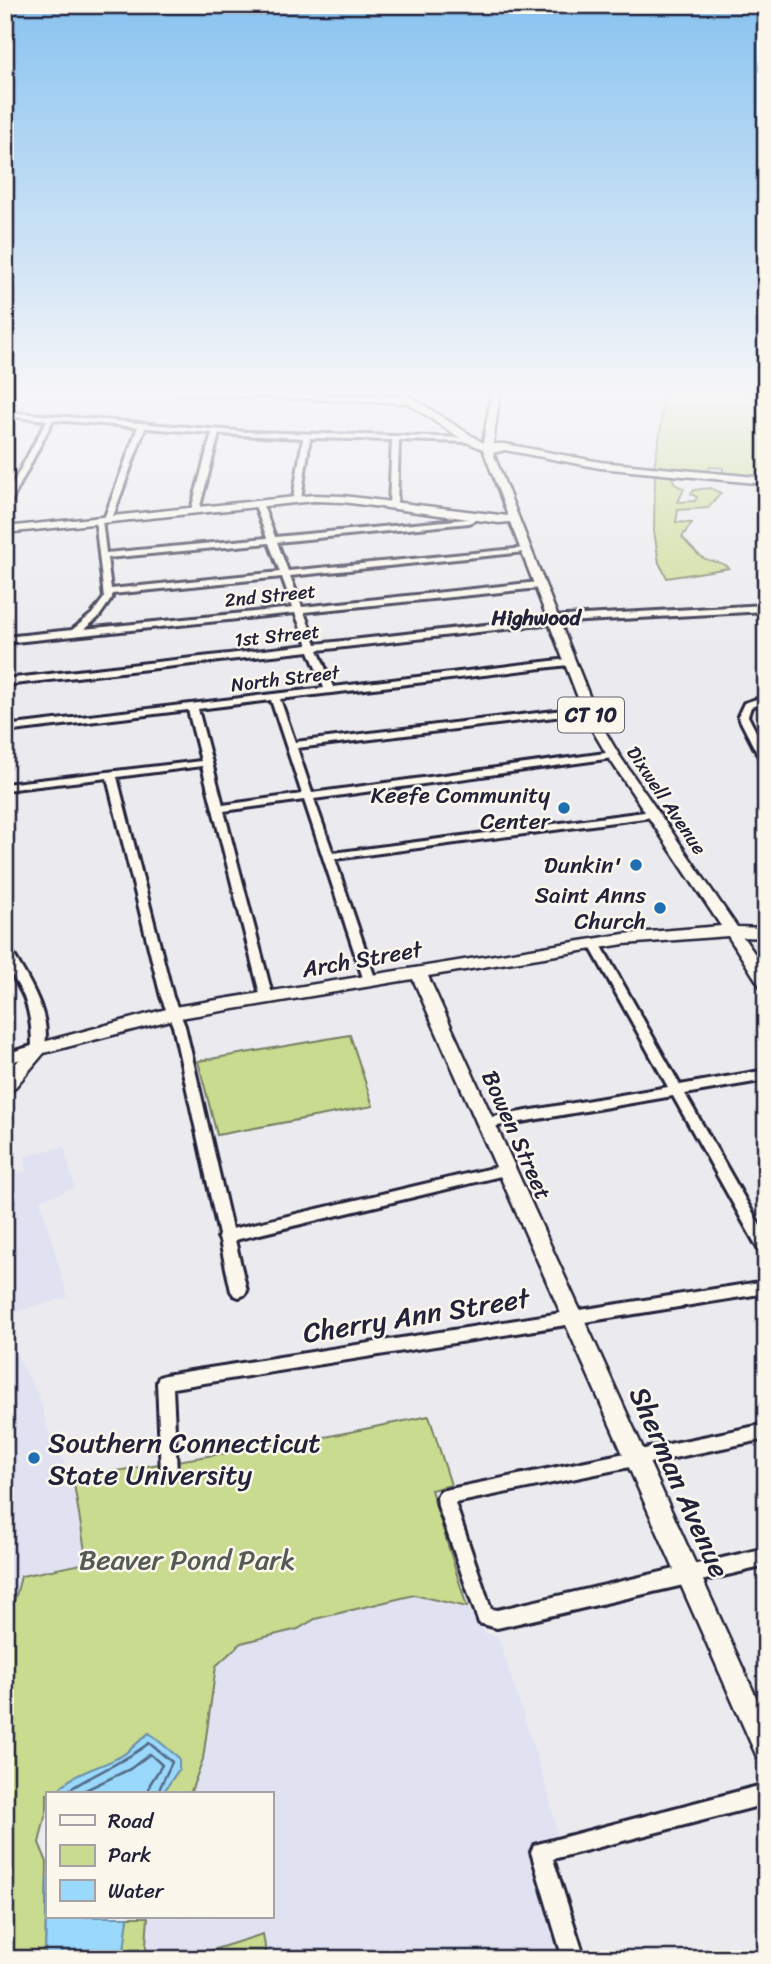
<svg xmlns="http://www.w3.org/2000/svg" width="771" height="1964" viewBox="0 0 771 1964" font-family="Sriracha,sans-serif">
  <style>
    .built { fill: #e0e2f1 }
    .green { fill: #c9db8f; stroke: #767e65; stroke-width: 2 }
    .water { fill: #9ad9fb; stroke: #6a90ae; stroke-width: 2 }
    .lines { fill: none; stroke-linecap: round; stroke-linejoin: round }
    .shore { stroke: #526b88; stroke-width: 2.5 }
    .minor-casing { stroke: #22223b; stroke-width: 6 }
    .major-casing { stroke: #22223b; stroke-width: 5 }
    .minor { fill: #fbf7ec; fill-rule: evenodd }
    .major { fill: #fbf7ec; fill-rule: evenodd }
    .poi-dot { fill: #1f6fb2; stroke: #fbf7ec; stroke-width: 2.5 }
    .labels { text-anchor: middle; stroke-width: 5; stroke-linejoin: round; paint-order: stroke }
    .far-street-label { font-size: 19px; fill: #22223b; stroke: #fbf7ec }
    .far-neighbourhood-label { font-size: 21px; font-weight: bold; fill: #22223b; stroke: #fbf7ec }
    .shield { fill: #fbf7ec; stroke: #636270; stroke-width: 2 }
    .shield-label { font-size: 21px; font-weight: bold; fill: #22223b }
    .poi-label { font-size: 23px; fill: #22223b; stroke: #fbf7ec; text-anchor: end }
    .street-label { font-size: 23px; fill: #22223b; stroke: #fbf7ec }
    .near-street-label { font-size: 28px; fill: #22223b; stroke: #fbf7ec }
    .near-poi-label { font-size: 28px; fill: #22223b; stroke: #fbf7ec; text-anchor: start }
    .near-park-label { font-size: 28px; fill: #545a54; stroke: #fbf7ec }
  </style>
  <rect width="100%" height="100%" fill="#ebebef"/>
  <filter id="ink" filterUnits="userSpaceOnUse"><feTurbulence type="fractalNoise" baseFrequency=".0143" numOctaves="2"/><feDisplacementMap in="SourceGraphic" scale="14" xChannelSelector="R" yChannelSelector="G"/><feConvolveMatrix kernelMatrix="1 2 1 2 8 2 1 2 1" color-interpolation-filters="sRGB"/></filter>
  <g filter="url(#ink)">
    <path class="built" d="M64,1146L75,1188L40,1200L68,1297L5,1315V1177L26,1171L25,1156Z
      M5,1335L39,1396L51,1439L73,1478L87,1563L21,1576L16,1596L5,1619Z
      M414,1595L467,1607L485,1633L498,1636L549,1795L558,1838L528,1846L562,1959H145L148,1917H271V1794H190L204,1759L208,1713L214,1695L215,1670L241,1643L298,1629L315,1619Z"/>
    <path class="green" d="M663,391H766L760,394V398L766,401V478L723,473V468L710,467L708,472L654,467L661,427Z
      M655,473L671,475L675,484L684,489L678,502L695,501L697,497L691,494L694,490L711,488L721,493L708,508L678,510L676,522L692,523L682,537C688,544 694,552 703,558C712,563 722,560 729,568L667,578L659,563L654,531Z
      M350,1035L373,1106L217,1135L198,1061Z
      M429,1416L451,1485L431,1490L467,1607L414,1595L315,1619L298,1629L241,1643L216,1666L203,1759L190,1794H162L179,1769L149,1733C140,1740 132,1749 123,1755C100,1769 72,1771 55,1794H47V1809L39,1843L47,1862L45,1959H5V1619L16,1596L21,1576L87,1563L73,1478L330,1436Z
      M128,1917H148L145,1959H123Z
      M263,1934L267,1959H213L212,1950Z"/>
    <path class="water" d="M149,1733L179,1758V1769L162,1794H55C72,1771 100,1769 123,1755C132,1749 140,1740 149,1733Z
      M47,1876V1917H128L123,1959H45Z"/>
    <g class="lines">
      <path class="shore" d="M63,1794C91,1774 122,1764 149,1743L172,1762L157,1794
        M77,1794L130,1769L150,1754L162,1765L150,1784L148,1794"/>
      <g class="minor-casing">
        <path id="minor" d="M10,391H17L5,402V396Z
          M5,412L248,432L469,438L473,440L469,442L399,440L397,505L393,507L389,505L392,440L310,438L301,499L297,501L293,499L303,438L219,434L199,510L195,512L191,510L212,433L145,428L112,519L108,521L104,519L138,427L53,420L9,506L5,508V498L47,420L5,416Z
          M255,501L262,503L275,537L467,519L477,515L481,517L469,523L277,542L288,571L525,548L529,550L525,552L290,576L302,607L539,582L543,585L539,588L304,612L316,644L566,616L766,605V611L566,622L318,650L333,687L568,659L573,662L568,665L280,699L295,742L588,707L593,710L588,713L297,748L312,793L613,752L618,755L613,758L314,799L333,853L652,811L657,814L652,817L335,859L376,981L370,985L364,981L304,800L224,811L273,998L267,1002L261,998L202,766L117,777L173,997L185,1026L232,1229L505,1165L510,1166L512,1170L510,1174L505,1175L235,1240L247,1291L244,1295L239,1297L234,1295L231,1291L220,1241L218,1237L219,1235L173,1026L161,997L107,778L5,790V784L201,761L188,710L5,732V726L324,688L309,651L5,685V679L308,645L295,613L5,643V637L72,630L92,614L104,598L95,518L102,520L106,553L267,538L254,503ZM269,543L280,572L111,589L107,558ZM282,577L293,608L84,629L98,618L112,598V594ZM271,700L302,794L223,805L198,709Z
          M766,696V702L751,707L748,716L766,751V764L761,761L738,716L744,703Z
          M594,939L600,943L680,1085L766,1070V1080L685,1094L766,1236V1256L761,1254L673,1096L486,1128L481,1127L479,1123L481,1119L486,1118L668,1087L588,943Z
          M5,946L11,950C27,978 55,1018 43,1052L5,1064V1054L32,1046C32,1029 30,1013 24,997C15,977 5,970 5,946Z
          M766,1281V1293L173,1388L177,1473L175,1479L169,1481L163,1479L161,1473L157,1382L159,1377L165,1375Z
          M766,1424V1439L455,1503L491,1609L497,1610L766,1548V1566L497,1628L479,1623L438,1506L437,1497L440,1491Z
          M766,1784V1804L553,1859L585,1959H563L531,1852L534,1845Z"/>
      </g>
      <g class="major-casing">
        <path id="major" d="M178,391L400,397L404,393L483,443L492,391H500L493,444H505L600,462L766,478V484L600,468L505,450L493,453L599,721L619,755L737,927L766,928V938L743,937L766,970V987L760,986L728,936L624,944L428,976L766,1719V1760L757,1757L413,979L174,1019L44,1053L11,1092L5,1094V1076L32,1045L174,1007L624,934L721,926L607,755L587,721L510,522L499,523L343,502L314,501L5,533V527L314,495L343,496L508,516L483,449L466,442L408,403L182,394Z"/>
      </g>
      <use href="#minor" class="minor"/>
      <use href="#major" class="major"/>
    </g>
  </g>
  <linearGradient id="sky" x2="0" y2="1"><stop stop-color="#89c3f0"/><stop offset="0.59" stop-color="#f6f6f8"/><stop offset="1" stop-color="#f6f6f8" stop-opacity="0"/></linearGradient>
  <rect width="771" height="666" fill="url(#sky)"/>
  <g class="poi-dot">
    <circle cx="564" cy="808" r="7"/>
    <circle cx="636" cy="865" r="7"/>
    <circle cx="660" cy="908" r="7"/>
    <circle cx="34" cy="1458" r="7"/>
  </g>
  <g class="labels">
    <g class="far-street-label">
      <text transform="translate(270 595) rotate(-6)" y="7">2nd Street</text>
      <text transform="translate(277 635) rotate(-6)" y="7">1st Street</text>
      <text transform="translate(285 678) rotate(-7)" y="7">North Street</text>
      <text transform="translate(667 800) rotate(56)" y="7">Dixwell Avenue</text>
    </g>
    <g class="far-neighbourhood-label">
      <text x="536" y="625">Highwood</text>
    </g>
    <rect class="shield" x="558" y="697.5" width="66" height="35" rx="5"/>
    <g class="shield-label">
      <text x="591" y="722">CT 10</text>
    </g>
    <g class="poi-label">
      <text x="550" y="803">Keefe Community<tspan x="550" dy="26">Center</tspan></text>
      <text x="622" y="873">Dunkin'</text>
      <text x="646" y="903">Saint Anns<tspan x="646" dy="26">Church</tspan></text>
    </g>
    <g class="street-label">
      <text transform="translate(362 959) rotate(-10)" y="8">Arch Street</text>
      <text transform="translate(517 1135) rotate(66)" y="8">Bowen Street</text>
    </g>
    <g class="near-street-label">
      <text transform="translate(416 1315) rotate(-9)" y="10">Cherry Ann Street</text>
      <text transform="translate(680 1482) rotate(66)" y="10">Sherman Avenue</text>
    </g>
    <g class="near-poi-label">
      <text x="48" y="1452">Southern Connecticut<tspan x="48" dy="32">State University</tspan></text>
    </g>
    <g class="near-park-label">
      <text x="187" y="1569">Beaver Pond Park</text>
    </g>
  </g>
  <rect width="771" height="1964" fill="none" stroke="#fbf7ec" stroke-width="28"/>
  <rect x="14" y="14" width="743" height="1936" fill="none" stroke="#22223b" stroke-width="2.5" filter="url(#ink)"/>
  <rect x="46" y="1792" width="228" height="126" fill="#fbf7ec" stroke="#a4a2a5" stroke-width="2"/>
  <rect x="60" y="1815" width="35" height="10" fill="#fbf7ec" stroke="#a4a2a5" stroke-width="2"/>
  <text x="108" y="1828" font-size="21" fill="#22223b">Road</text>
  <rect x="60" y="1845" width="35" height="21" fill="#c9db8f" stroke="#a4a2a5" stroke-width="2"/>
  <text x="108" y="1862" font-size="21" fill="#22223b">Park</text>
  <rect x="60" y="1880" width="35" height="21" fill="#9ad9fb" stroke="#a4a2a5" stroke-width="2"/>
  <text x="108" y="1898" font-size="21" fill="#22223b">Water</text>
</svg>
